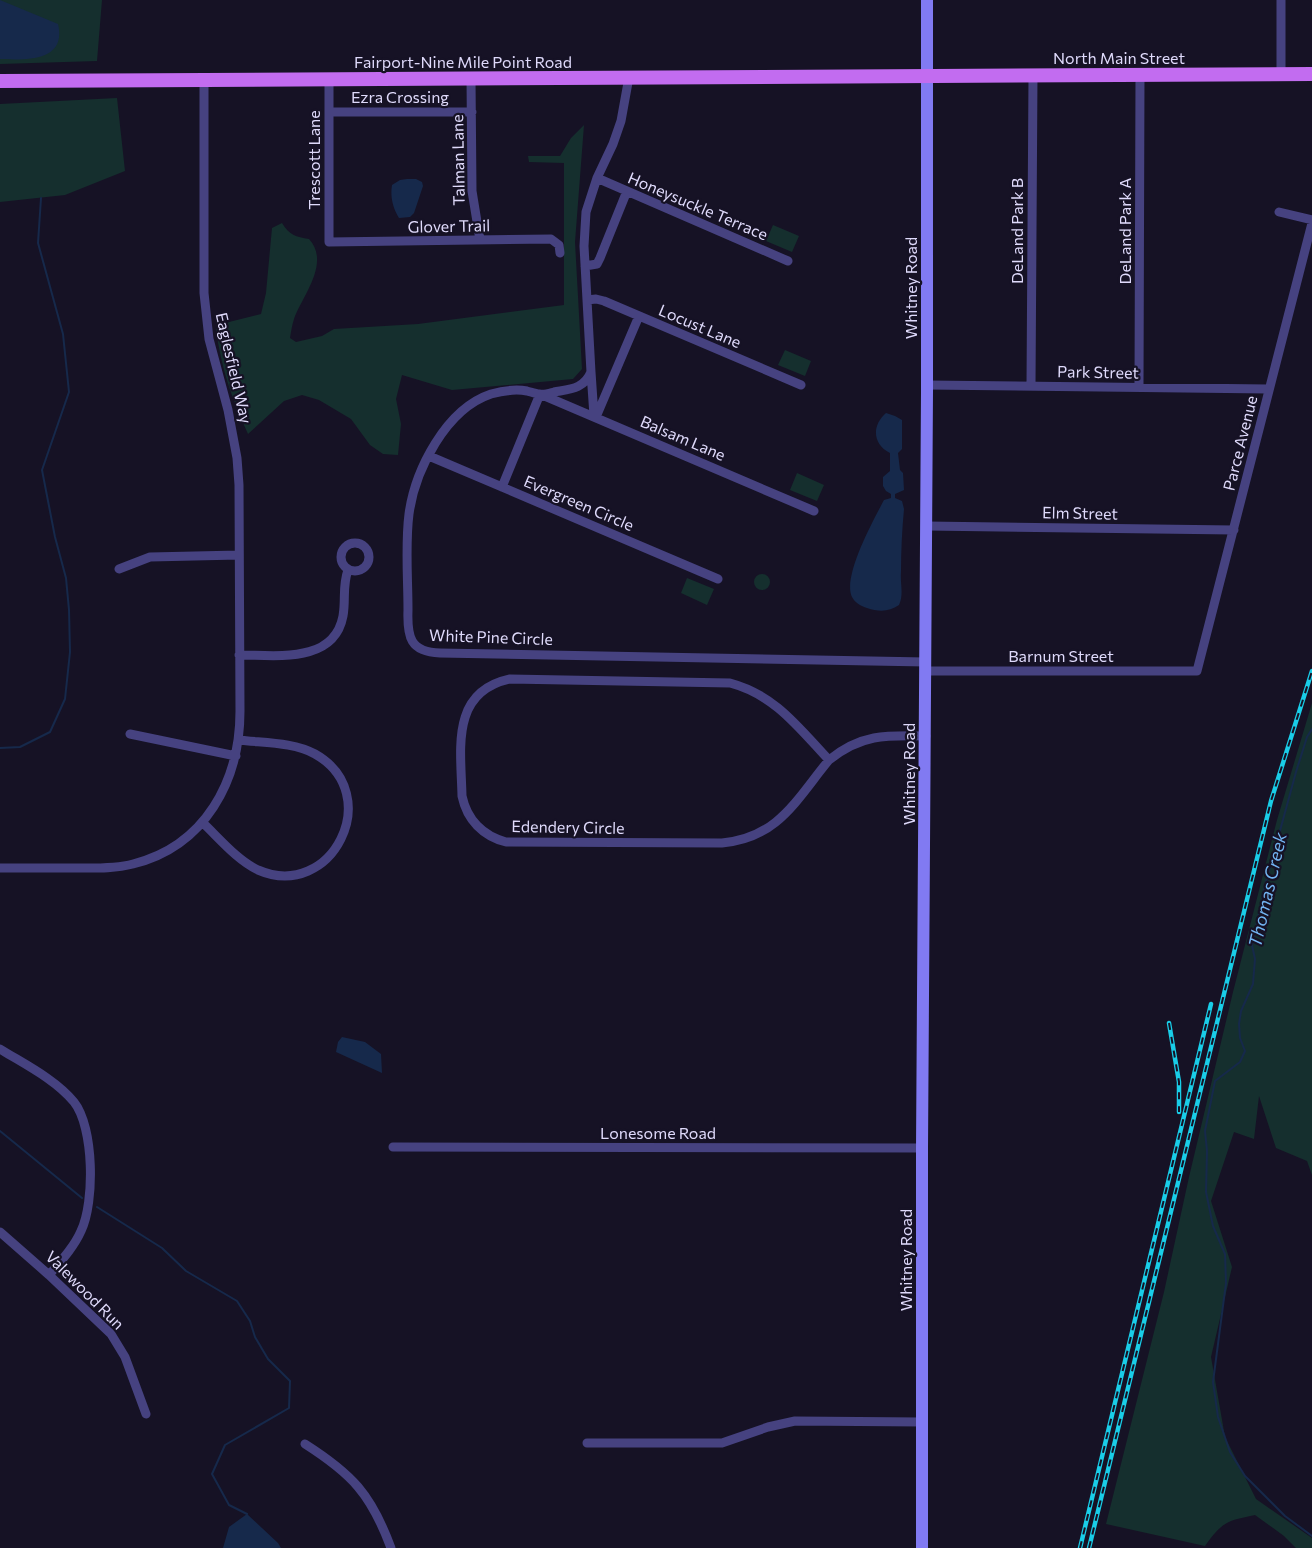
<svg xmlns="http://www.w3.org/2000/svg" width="1312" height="1548" viewBox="0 0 1312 1548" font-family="Commissioner,sans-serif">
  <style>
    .green { fill: #152f2e }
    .water { fill: #16294b }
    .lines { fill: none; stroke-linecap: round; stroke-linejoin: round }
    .stream { stroke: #16294b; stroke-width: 2 }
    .street { stroke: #464280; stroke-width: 9 }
    .secondary { stroke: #817af2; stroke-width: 12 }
    .primary { stroke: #c26cf0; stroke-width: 14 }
    .rail-casing { stroke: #19cde8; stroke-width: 4.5 }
    .rail { stroke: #161225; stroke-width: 2; stroke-dasharray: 7; stroke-linecap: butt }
    .labels { text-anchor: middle; stroke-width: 4.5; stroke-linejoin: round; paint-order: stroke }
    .street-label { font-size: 16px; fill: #dfdafb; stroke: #161225 }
    .water-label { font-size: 18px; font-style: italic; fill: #72b3f1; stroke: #161225 }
  </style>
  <rect width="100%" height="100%" fill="#161225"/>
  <path class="green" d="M0,0H102L97,61L0,64Z
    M117,98L125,171L65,195L0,202V104Z
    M584,125L575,242L582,369L573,379L452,390L402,375L396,399L401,424L398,455L383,454L370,445L351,419L319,400L302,395L284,401L248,434C232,399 221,368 216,329L229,322L261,314L266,293L272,228L282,223C289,235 296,237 309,239C331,263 302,296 294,319C292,325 291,332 290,338L296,342L322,336L334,329L418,324L564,305V163L529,162L528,156H560L571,138Z
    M773,225L799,236L792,252L766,241Z
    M785,350L811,361L805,376L778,365Z
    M797,473L824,485L817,501L790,490Z
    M754 582a8 8 0 1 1 16 0a8 8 0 1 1-16 0Z
    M687,578L714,589L707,605L681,593Z
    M1312,703V1175L1307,1161L1276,1148L1259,1096L1254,1139L1234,1132L1211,1201L1232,1267L1211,1357L1225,1437L1256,1499L1312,1538V1548H1296L1284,1536L1255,1515C1227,1521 1223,1521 1205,1546L1106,1524L1164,1292L1189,1177L1233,992L1277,820Z"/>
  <path class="water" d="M0,0L58,24C67,62 25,60 0,59Z
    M407,179H416L422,182L423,186L414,213L410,217L399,218C393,208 390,197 392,185L400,180Z
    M886,413L895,416L902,420V449L898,453L900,470L903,473L904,490L895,494V498L902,501L904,509C902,530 901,551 901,572C900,584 904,594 899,605C889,612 879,612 867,608C861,606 855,603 852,597C842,577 874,519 884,500L891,498V494L886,491L883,486V477L890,471V453C872,444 872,425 886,413Z
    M342,1037L365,1042L381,1054L382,1073L336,1052L338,1042Z
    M247,1514L278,1543L281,1548H223L229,1527Z"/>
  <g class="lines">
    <path class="stream" d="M1312,729L1307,737L1296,772L1266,882L1252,945L1255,959L1253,984L1241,1011L1239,1024L1240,1038L1245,1051L1240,1062L1215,1081L1205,1131L1207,1151L1206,1192L1213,1226L1225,1254L1226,1283L1213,1382L1218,1417L1230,1452L1245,1476L1285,1516L1312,1536
      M0,748L20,747L50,732L65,699L70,652L69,610L66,578L55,537L42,470L69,392L63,334L38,243L41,198
      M0,1131L82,1198
      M97,1207L162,1248L186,1271L237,1301L250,1321L255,1337L268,1359L290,1381L289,1408L225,1445L212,1474L229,1505L247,1514"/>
    <path class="street" d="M1281,0V74
      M629,77L621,121L613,144L597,178L586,212L584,246L591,372C584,389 570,389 554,392C550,393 544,395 540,394C536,394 531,392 527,391C516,389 502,391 491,394C446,409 415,470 409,514C405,545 408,578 408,610C407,637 410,652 440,653L926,662
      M329,79V242L551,239L559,245L560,253
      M471,79L472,191L480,240
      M329,112H472
      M597,178L788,261
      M1279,212L1312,220
      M585,266L597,264L600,258L627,191
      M587,300L596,299L604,301L801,385
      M591,372L594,416
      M927,385L1268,389
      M1031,386L1033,75
      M1139,387L1140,75
      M596,417L639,316
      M429,456L718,579
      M502,487L540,394L814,511
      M927,526L1234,530
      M341 557a14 14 0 1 1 28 0a14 14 0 1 1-28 0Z
      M119,569L150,557L239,555
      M239,655C276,655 334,664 343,616C346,599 342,587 348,570
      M926,671H1197L1312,223
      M510,679L730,683C775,695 798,727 829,760C796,800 778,838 722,843L506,842C483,836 467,820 462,796C461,749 450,692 510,679Z
      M130,734L236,756
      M829,760C861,734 886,735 926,736
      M202,822C219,838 237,860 258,870C332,902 386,794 315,754C294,742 263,743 239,740
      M0,868C25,868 49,868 74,868C93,868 114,869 133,864C205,846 240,781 240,711L239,485L237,458L228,410L209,339L204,293V80
      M0,1049C24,1064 55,1079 74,1102C94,1127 95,1202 81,1231C74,1247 61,1261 49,1275
      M393,1147L922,1148
      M0,1232L49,1275L111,1334L125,1357L146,1414
      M587,1443H722L768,1427L795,1421L922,1422
      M305,1444C352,1474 371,1494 391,1548"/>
    <path class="secondary" d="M922,1548V1148L927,392V0"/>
    <path class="primary" d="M0,81L1312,74"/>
    <g class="rail-casing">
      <path id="rail" d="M1169,1023L1179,1082V1112
        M1080,1548L1211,1004
        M1089,1548L1271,801L1312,671"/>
    </g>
    <use href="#rail" class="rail"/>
  </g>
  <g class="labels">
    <g class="street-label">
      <text x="1119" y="64">North Main Street</text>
      <text x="463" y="68">Fairport-Nine Mile Point Road</text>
      <text x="400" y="103">Ezra Crossing</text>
      <text transform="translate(314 160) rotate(-90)" y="6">Trescott Lane</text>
      <text transform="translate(458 160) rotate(-91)" y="6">Talman Lane</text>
      <text transform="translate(698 206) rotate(23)" y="6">Honeysuckle Terrace</text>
      <text transform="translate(449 226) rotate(-1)" y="6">Glover Trail</text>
      <text transform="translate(1017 231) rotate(-90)" y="6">DeLand Park B</text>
      <text transform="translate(1125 231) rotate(-90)" y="6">DeLand Park A</text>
      <text transform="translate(911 288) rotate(-90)" y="6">Whitney Road</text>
      <text transform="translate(700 326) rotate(23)" y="6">Locust Lane</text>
      <text transform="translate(234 368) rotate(77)" y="6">Eaglesfield Way</text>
      <text transform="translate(1098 372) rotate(1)" y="6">Park Street</text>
      <text transform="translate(683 438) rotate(23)" y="6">Balsam Lane</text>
      <text transform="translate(1240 443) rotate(-76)" y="6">Parce Avenue</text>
      <text transform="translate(579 503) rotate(23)" y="6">Evergreen Circle</text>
      <text transform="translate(1080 513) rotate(1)" y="6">Elm Street</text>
      <text transform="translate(491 637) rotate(2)" y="6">White Pine Circle</text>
      <text x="1061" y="662">Barnum Street</text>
      <text transform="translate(909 774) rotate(-90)" y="6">Whitney Road</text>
      <text transform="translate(568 827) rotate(1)" y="6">Edendery Circle</text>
      <text x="658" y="1139">Lonesome Road</text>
      <text transform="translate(906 1260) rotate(-90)" y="6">Whitney Road</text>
      <text transform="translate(85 1290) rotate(45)" y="6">Valewood Run</text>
    </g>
    <g class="water-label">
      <text transform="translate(1268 890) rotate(-77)" y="6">Thomas Creek</text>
    </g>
  </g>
</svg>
